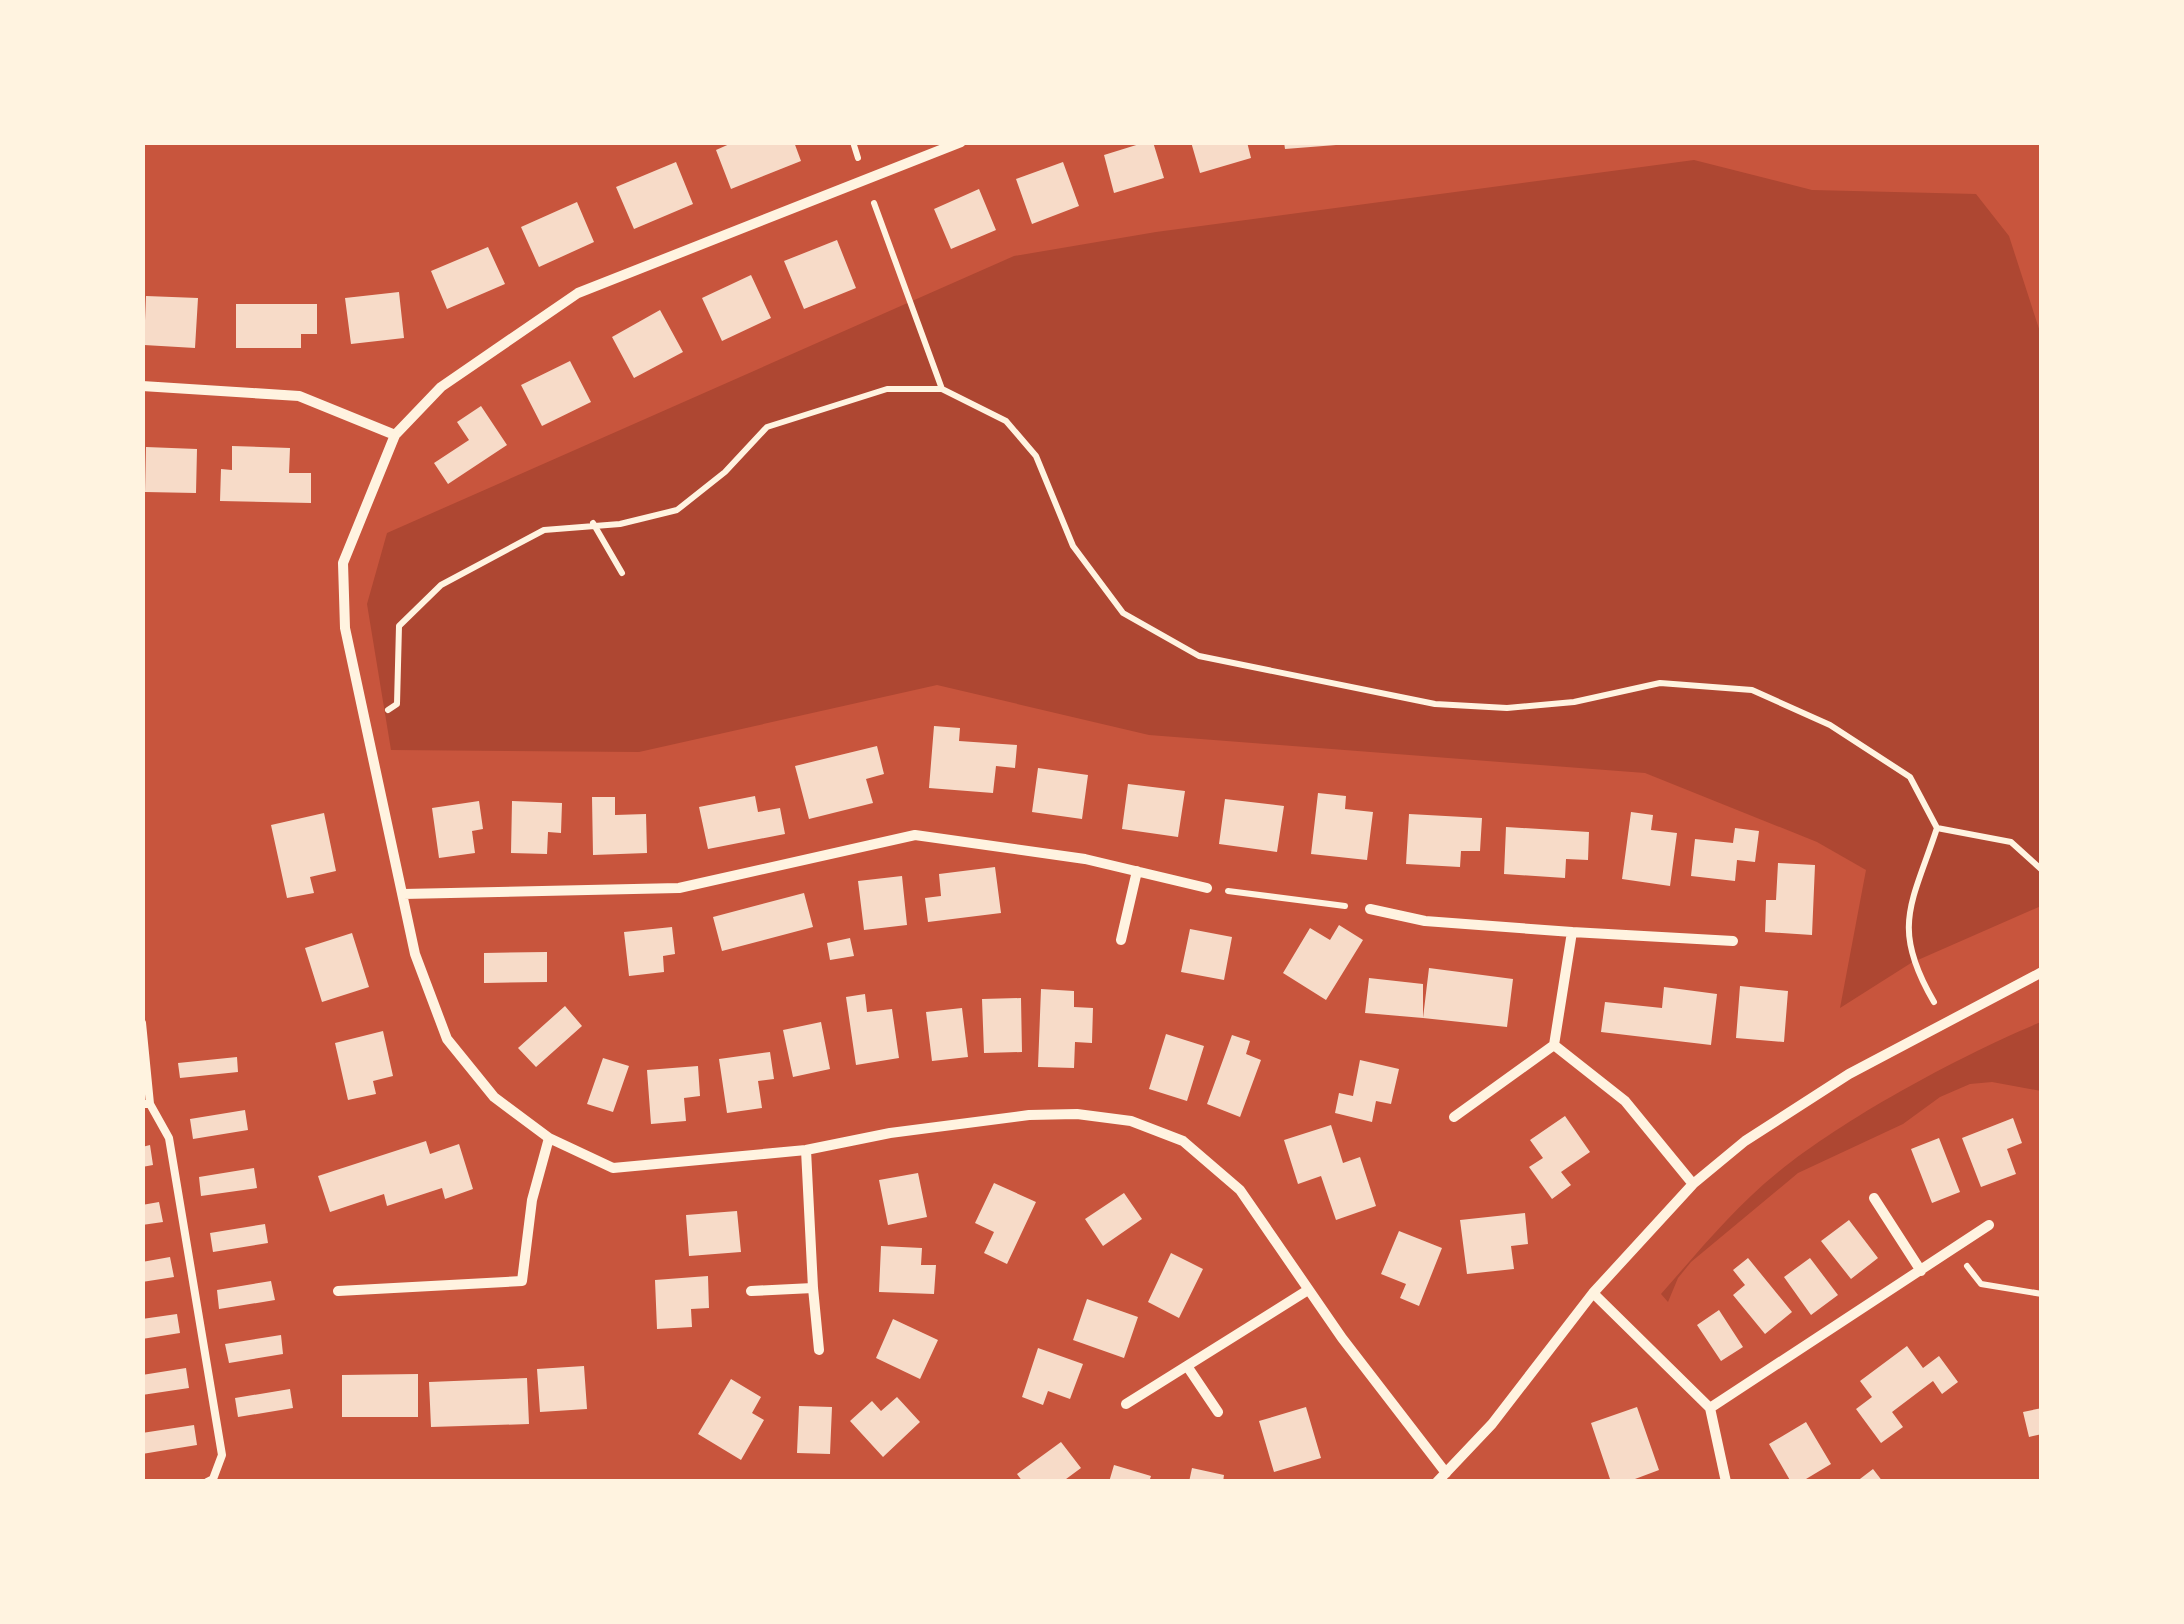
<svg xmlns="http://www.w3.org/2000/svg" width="2184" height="1624" viewBox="0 0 2184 1624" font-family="Helvetica,sans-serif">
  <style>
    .green { fill: #ae4732 }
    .building { fill: #f7dbc8 }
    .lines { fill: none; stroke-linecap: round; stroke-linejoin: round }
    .path { stroke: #fff3e0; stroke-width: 6 }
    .service { stroke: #fff3e0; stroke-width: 8 }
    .minor { stroke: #fff3e0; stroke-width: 10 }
  </style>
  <rect width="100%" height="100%" fill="#c8553d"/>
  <path class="green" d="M1694,160L1812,190L1976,194L2009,236L2041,335V906L1911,963L1840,1008L1866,870L1817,842L1645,773L1149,735L937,685L639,752L391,750L367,604L387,533L1014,256L1156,232Z
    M2041,1022V1091L1992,1082L1970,1084L1940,1097L1903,1124L1798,1173L1691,1262L1678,1278L1668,1302L1661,1294C1698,1252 1734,1208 1777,1173C1844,1118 1961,1055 2041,1022Z"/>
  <path class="building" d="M734,142H794L801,161L731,189L716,150Z
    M1146,142H1153L1164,178L1114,193L1104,155Z
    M1191,142H1247L1251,158L1200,173Z
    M1284,142H1336V145L1285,149Z
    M676,162L693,204L634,229L616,187Z
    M1063,162L1079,206L1032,224L1016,179Z
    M979,189L996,230L951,249L934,209Z
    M577,202L594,242L539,267L521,227Z
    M837,240L856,288L804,309L784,261Z
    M488,247L505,284L447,309L431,271Z
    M751,275L771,318L722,341L702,298Z
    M399,292L404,338L351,344L345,298Z
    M146,296L198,298L195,348L144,345Z
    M236,304H317V334H301V348H236Z
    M660,310L683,352L634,378L612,337Z
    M570,361L591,402L542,426L521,385Z
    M481,406L507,445L448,484L434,463L469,440L457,422Z
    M232,446L290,448L289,473H311V503L220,501L221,469L232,470Z
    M146,447L197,449L196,493L145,492Z
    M934,726L960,728L959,741L1017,745L1015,768L996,766L993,793L929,788Z
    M877,746L884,774L866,779L873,803L809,819L795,766Z
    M1038,768L1088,775L1082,819L1032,812Z
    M1128,784L1185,791L1178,837L1122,829Z
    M1318,793L1346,796L1345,809L1373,812L1367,860L1311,854Z
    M755,796L758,812L780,808L785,834L708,849L699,807Z
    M592,797H615V815L646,814L647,853L593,855Z
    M1225,799L1284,806L1277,852L1219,844Z
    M479,801L483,829L472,831L475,853L439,858L432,808Z
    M512,801L562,803L561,833L548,832L547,854L511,853Z
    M1631,812L1653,815L1651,830L1677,833L1670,886L1622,879Z
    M324,813L336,871L310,877L314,893L287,898L271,825Z
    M1409,814L1482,818L1480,851H1461L1460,867L1406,864Z
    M1506,827L1589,832L1588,860L1566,859L1565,878L1504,874Z
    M1735,828L1759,831L1755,862L1737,860L1735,881L1691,876L1695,839L1733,843Z
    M1778,863L1815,865L1812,935L1765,932L1766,900H1776Z
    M995,867L1001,913L928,922L925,898L941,896L939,874Z
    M902,876L907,925L864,930L858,881Z
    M804,893L813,927L722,951L713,917Z
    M1339,925L1363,940L1326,1000L1283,973L1310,928L1330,940Z
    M672,927L675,954L663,956L664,972L629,976L624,932Z
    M1190,929L1232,937L1224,980L1181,972Z
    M352,933L369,987L322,1002L305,948Z
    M850,938L854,956L830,960L827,943Z
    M547,952V982L484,983V953Z
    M1429,968L1513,979L1507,1027L1423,1018Z
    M1369,978L1423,984V1018L1365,1013Z
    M1740,986L1788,991L1784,1042L1736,1038Z
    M1664,987L1717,994L1711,1045L1601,1032L1605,1002L1662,1008Z
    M1041,989L1074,991V1007L1093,1008L1092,1043L1075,1042L1074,1068L1038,1067Z
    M865,994L867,1012L892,1009L899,1058L856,1065L846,997Z
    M1021,998L1022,1052L984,1053L982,999Z
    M565,1006L582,1026L536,1067L518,1048Z
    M962,1008L968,1057L932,1061L926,1012Z
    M821,1022L830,1069L793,1077L783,1030Z
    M383,1031L393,1076L373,1081L376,1094L348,1100L335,1043Z
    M1166,1034L1204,1046L1187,1101L1149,1089Z
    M1232,1035L1250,1041L1246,1054L1261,1060L1240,1117L1207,1104Z
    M770,1052L774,1079L758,1081L762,1108L727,1113L719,1059Z
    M237,1057L238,1072L180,1078L178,1063Z
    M603,1058L629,1066L613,1112L587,1104Z
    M1360,1060L1399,1069L1391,1104L1376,1101L1372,1122L1335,1113L1339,1093L1353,1096Z
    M698,1066L700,1096L684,1098L686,1121L651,1124L647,1070Z
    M245,1110L248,1130L193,1139L190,1119Z
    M1565,1116L1590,1152L1561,1172L1571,1185L1552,1199L1529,1167L1543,1158L1530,1140Z
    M2013,1118L2022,1143L2007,1149L2016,1174L1981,1187L1962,1138Z
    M1331,1125L1343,1163L1360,1157L1376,1206L1336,1220L1321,1176L1298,1184L1284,1140Z
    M1939,1138L1960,1192L1932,1203L1911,1149Z
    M426,1141L430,1154L459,1144L473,1189L445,1199L442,1188L387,1206L384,1194L330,1212L318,1176Z
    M150,1145L153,1165L142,1167V1147Z
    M254,1168L257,1188L201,1196L199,1177Z
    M918,1173L927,1217L888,1225L879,1180Z
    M994,1183L1036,1202L1007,1264L984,1253L994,1232L975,1223Z
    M1124,1193L1142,1219L1103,1246L1085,1219Z
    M159,1202L163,1222L142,1225V1205Z
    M737,1211L741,1252L689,1256L686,1215Z
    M1525,1213L1528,1244L1511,1246L1514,1269L1467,1274L1460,1220Z
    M1849,1220L1878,1258L1851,1279L1821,1241Z
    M265,1224L268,1243L213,1252L210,1233Z
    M1399,1231L1442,1248L1419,1306L1400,1298L1406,1284L1381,1274Z
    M881,1246L922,1248L921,1265H936L934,1294L879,1292Z
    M1171,1253L1203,1269L1179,1318L1148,1302Z
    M170,1257L174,1277L142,1282V1262Z
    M1748,1258L1792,1312L1765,1334L1733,1295L1745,1285L1733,1270Z
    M1810,1258L1838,1295L1811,1315L1784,1277Z
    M708,1276L709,1308L691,1309L692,1327L657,1329L655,1280Z
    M271,1281L275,1300L219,1309L217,1290Z
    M1087,1299L1138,1317L1124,1358L1073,1340Z
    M1719,1310L1743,1347L1721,1361L1697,1325Z
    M177,1314L180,1333L142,1339V1319Z
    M893,1319L938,1340L920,1379L876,1358Z
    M281,1335L283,1354L229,1363L225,1344Z
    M1907,1346L1923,1368L1939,1356L1958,1382L1942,1394L1933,1381L1892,1412L1903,1427L1881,1443L1856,1409L1872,1397L1860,1381Z
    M1038,1348L1083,1364L1070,1399L1048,1391L1043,1405L1022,1397Z
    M584,1366L587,1409L540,1412L537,1369Z
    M186,1368L189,1388L142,1395V1375Z
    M418,1374V1417H342V1375Z
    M527,1378L529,1424L431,1427L429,1382Z
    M731,1379L761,1397L752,1413L764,1420L741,1460L698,1434Z
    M290,1389L293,1408L238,1417L235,1398Z
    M897,1397L920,1422L883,1457L850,1421L872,1401L881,1411Z
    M799,1406L832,1407L830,1454L797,1453Z
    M1306,1407L1321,1458L1274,1472L1259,1421Z
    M1637,1407L1659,1470L1627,1482H1611L1591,1423Z
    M2042,1408V1434L2029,1437L2023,1412Z
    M1806,1422L1831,1464L1801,1482H1791L1769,1444Z
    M194,1425L197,1445L142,1454V1433Z
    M1061,1442L1081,1468L1062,1482H1023L1017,1474Z
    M1114,1465L1151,1476L1149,1482H1109Z
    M1192,1468L1224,1475L1223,1482H1189Z
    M1873,1469L1883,1482H1856Z"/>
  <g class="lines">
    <path class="path" d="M853,142L858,158
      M874,203L942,389
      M593,523L622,573
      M388,710L397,704L399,626L441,585L544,530L620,524L677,510L725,472L767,427L887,389H942L1006,421L1036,456L1073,546L1123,613L1199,656L1435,704L1507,708L1574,702L1660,683L1752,690L1830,725L1910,777L1937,828C1912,904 1890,927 1934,1002
      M1937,828L2011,842L2042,870
      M1228,891L1345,906
      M1967,1266L1981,1284L2042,1294"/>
    <path class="service" d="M142,1023L150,1104
      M142,1104H150L169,1138L222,1455L213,1479L207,1482"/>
    <path class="minor" d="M142,386L299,396L395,435L441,387L578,293L961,142
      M395,435L343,563L345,628L415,954L447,1039L494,1097L549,1138L613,1168L806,1150L890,1133L1029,1115L1077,1114L1131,1121L1183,1141L1240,1190L1342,1338L1446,1473
      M403,894L679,888L915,835L1085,859L1207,888
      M1370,909L1425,921L1572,932L1554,1045L1625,1101L1693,1184
      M1572,932L1733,941
      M1121,940L1137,871
      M1454,1117L1554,1045
      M1874,1198L1921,1271
      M813,1288L819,1350
      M338,1291L522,1281L532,1200L549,1138
      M751,1291L813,1288L806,1150
      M1593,1293L1710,1408L1726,1482
      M1187,1366L1218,1412
      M1126,1404L1308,1290
      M1710,1408L1989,1225
      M1437,1482L1492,1424L1593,1293L1693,1184L1745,1141L1849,1074L2042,972"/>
  </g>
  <rect width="2184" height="1624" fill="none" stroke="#fff3e0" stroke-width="290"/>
</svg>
